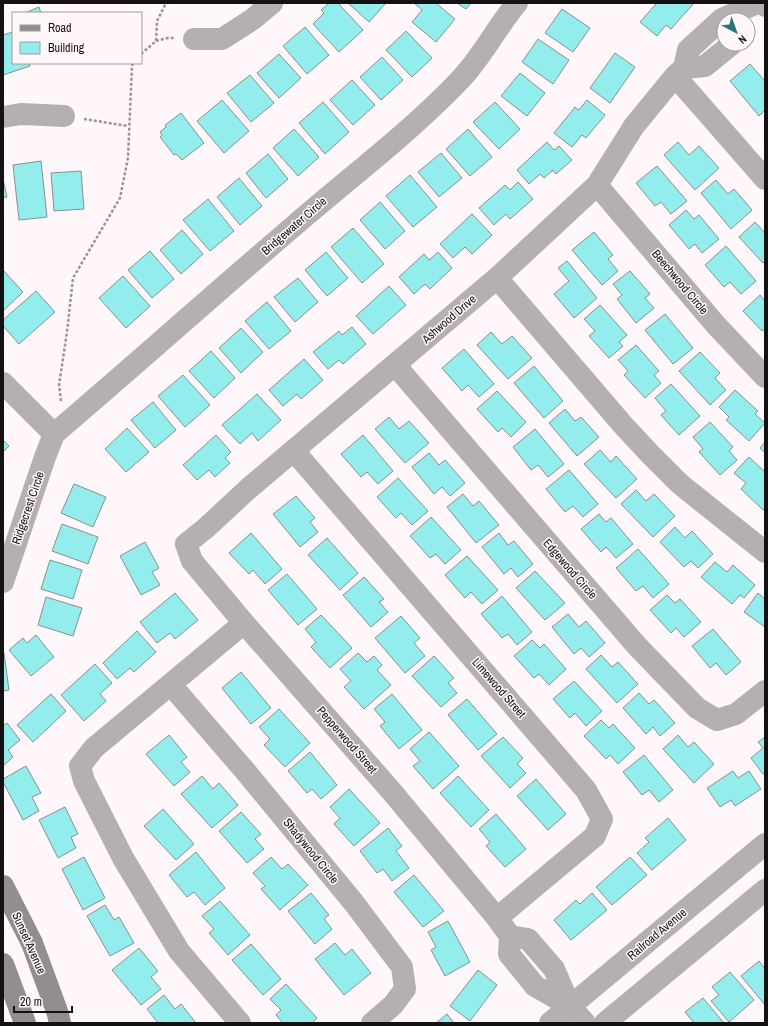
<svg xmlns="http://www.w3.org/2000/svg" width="768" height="1026" viewBox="0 0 768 1026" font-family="'Archivo Narrow',sans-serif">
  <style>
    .building { fill: #94eded; stroke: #889090 }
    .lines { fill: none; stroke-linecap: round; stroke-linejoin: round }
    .path { stroke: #9a9597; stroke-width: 2.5; stroke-dasharray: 3 2; stroke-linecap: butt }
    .minor { stroke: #b4b0b2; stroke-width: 22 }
    .tertiary { stroke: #b4b0b2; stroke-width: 22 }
    .secondary { stroke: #928d8f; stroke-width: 22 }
    .labels { text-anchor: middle; stroke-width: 3; stroke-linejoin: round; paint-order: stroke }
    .street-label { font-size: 12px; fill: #141113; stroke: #fff7fa }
  </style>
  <rect width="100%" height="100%" fill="#fff7fa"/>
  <path class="building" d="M329,3H338L363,30L339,52L313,24L324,13L321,10Z
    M348,3H386L369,22Z
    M414,3H436L455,19L436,42L412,22L422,10Z
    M457,3H471L466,9Z
    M657,3H694L671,29L666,25L657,36L640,22Z
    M39,7L41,13H25Z
    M562,9L590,28L573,52L545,33Z
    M305,27L329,55L307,74L283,46Z
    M406,31L432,58L412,77L386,50Z
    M13,32V63H29L30,66L3,75V35Z
    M538,39L569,60L553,84L522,62Z
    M615,53L635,67L610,103L590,88Z
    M279,54L301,78L279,98L257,73Z
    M382,57L403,80L381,100L360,77Z
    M750,64L765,81V110L759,116L730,81Z
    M520,73L545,93L527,116L501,96Z
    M250,75L274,103L251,122L227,93Z
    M352,80L375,105L353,125L330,100Z
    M222,100L249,131L224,153L197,121Z
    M587,100L605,115L586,138L582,135L572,147L554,133L575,107L579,110Z
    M323,102L349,132L325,154L299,123Z
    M495,102L520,129L499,149L473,122Z
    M181,113L204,143L182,160L176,154L174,155L160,137L162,135L160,132L166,127L165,125Z
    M294,129L319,157L298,176L273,148Z
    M468,129L492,157L470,176L446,149Z
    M547,142L554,150L559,146L572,160L556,174L553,170L544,178L540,174L529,184L517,170Z
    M678,142L689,155L699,146L719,168L695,190L664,155Z
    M441,153L462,178L439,197L418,172Z
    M268,154L288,179L266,198L246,173Z
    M41,161L47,217L19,220L13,165Z
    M657,166L687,201L671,214L661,202L655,206L636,183Z
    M81,171L84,209L54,211L51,173Z
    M410,175L437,207L413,227L386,196Z
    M239,178L262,206L240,225L217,197Z
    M3,179L7,197L3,198Z
    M716,180L728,194L734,189L752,210L731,229L701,193Z
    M518,182L533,199L510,219L506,214L494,225L479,208L505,185L510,190Z
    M208,199L234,231L210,251L183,220Z
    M380,202L405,231L385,249L360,220Z
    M686,210L694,219L699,215L719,239L702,253L695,244L689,249L669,225Z
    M472,214L492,235L472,254L465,247L453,258L440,244Z
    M755,222L765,233V261L763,263L739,237Z
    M353,228L384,264L362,283L331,247Z
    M182,230L203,254L181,274L160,250Z
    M594,232L613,255L608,259L618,271L602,285L572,250Z
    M726,246L756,281L741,294L730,282L724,287L705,265Z
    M150,251L174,279L152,298L128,270Z
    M326,252L348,278L327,296L305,270Z
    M438,252L452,268L430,289L425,284L414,294L399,277L424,254L429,260Z
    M567,261L597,298L574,318L554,294L569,281L558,268Z
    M3,270L23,292L3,311Z
    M630,271L650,294L645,298L654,308L636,323L617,299L622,295L613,284Z
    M123,276L150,306L126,328L99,298Z
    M298,278L318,302L295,322L274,297Z
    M389,286L406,305L373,334L356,316Z
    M36,291L55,312L19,344L3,326V320Z
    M760,295L765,301V329L762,331L743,311Z
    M267,302L291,331L269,349L245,321Z
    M600,305L627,335L619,342L623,346L609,358L589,336L595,331L584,319Z
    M665,314L693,348L673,364L645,330Z
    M352,327L366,344L343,364L339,360L328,369L313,352L339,331L342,335Z
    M241,328L263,352L241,373L219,348Z
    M491,332L502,344L512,336L532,358L508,379L477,345Z
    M636,345L659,371L654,375L661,383L645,398L624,375L628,371L618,360Z
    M464,349L494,384L479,397L468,385L462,391L442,368Z
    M211,351L235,378L214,398L189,371Z
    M700,352L720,373L715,378L726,390L710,405L679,371Z
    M304,359L323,380L301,399L297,394L283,406L269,390Z
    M534,366L563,401L544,418L514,383Z
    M183,375L210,405L185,427L158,396Z
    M671,384L700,416L679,435L661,415L666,411L655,398Z
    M735,390L758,411L755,414L765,423L749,441L726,420L729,417L719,407Z
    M497,391L526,422L511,437L502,428L498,432L477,409Z
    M257,394L281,420L258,441L252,433L240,444L222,425Z
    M153,402L176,430L155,448L131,420Z
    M565,409L575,421L581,417L599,437L577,456L549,423Z
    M389,417L399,429L409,421L429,443L405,463L375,429Z
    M710,422L733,447L729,451L737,460L720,475L699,452L703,449L693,437Z
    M127,428L149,452L126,472L105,449Z
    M535,429L564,464L548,477L538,465L531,470L513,447Z
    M216,435L231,452L225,458L230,463L215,477L209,470L197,480L183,465Z
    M363,435L393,471L378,484L367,472L361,477L341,454Z
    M3,440L9,446L3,452Z
    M765,442V453L760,448Z
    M600,450L611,462L616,456L637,479L616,498L584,464Z
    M429,453L439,465L445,460L465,483L450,496L442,487L434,494L412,467Z
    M749,457L765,472V507L763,510L741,489L746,483L734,473Z
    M569,470L598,504L583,517L573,506L565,512L546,489Z
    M398,478L428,511L412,525L401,513L396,518L377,497Z
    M74,484L106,497L93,527L61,513Z
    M636,490L646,501L654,494L675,516L653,537L621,504Z
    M463,494L473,506L479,501L499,525L476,543L447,507Z
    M296,496L315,518L310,522L318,532L300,547L273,514Z
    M599,514L606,522L611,518L633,544L616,558L606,547L601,552L581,529Z
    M431,517L461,550L445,564L436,554L430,558L410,536Z
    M62,524L98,537L88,564L52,551Z
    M675,527L685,538L692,531L713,554L698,568L691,561L684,567L660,542Z
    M251,533L282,569L265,584L253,570L249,574L229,553Z
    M499,533L508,545L514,541L533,564L518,577L511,568L504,574L482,547Z
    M327,538L358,573L340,590L308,555Z
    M145,542L159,568L152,572L160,585L141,595L120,556Z
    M638,549L669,584L653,598L643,586L636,591L616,568Z
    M467,556L498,590L482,604L471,592L465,598L445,575Z
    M50,560L82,570L73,599L41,589Z
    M715,562L727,572L733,565L755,585L744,598L740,595L732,604L701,577Z
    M535,571L565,603L545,620L516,588Z
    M287,574L317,609L298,625L268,590Z
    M364,577L384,599L379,602L388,612L371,627L343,595Z
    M175,593L198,620L175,639L170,633L157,643L140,622Z
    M758,593L765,599V627L744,612Z
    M667,595L675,603L680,599L701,622L684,637L676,628L671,633L650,610Z
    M502,596L532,632L517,645L508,634L502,638L481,614Z
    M46,597L82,608L73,636L38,625Z
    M568,614L579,627L586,621L605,643L589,657L581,648L574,654L552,627Z
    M321,615L352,648L330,668L311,647L316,642L305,629Z
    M401,616L420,638L414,643L425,656L405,673L375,638Z
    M713,629L741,662L726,675L716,663L710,668L692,646Z
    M137,631L156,652L134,672L130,668L117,679L103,663Z
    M36,635L54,657L31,676L9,650L23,638L27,643Z
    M532,640L540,648L544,644L566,669L549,685L539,674L534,678L514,656Z
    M4,653L9,690L3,691V654Z
    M358,653L367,662L374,656L382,665L377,670L391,685L364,709L344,687L351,681L340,669Z
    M601,655L612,667L618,662L638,684L617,703L586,669Z
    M434,656L454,678L448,683L457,693L441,707L412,676Z
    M95,664L112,683L100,694L106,701L84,721L61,695Z
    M241,672L271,708L251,724L222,688Z
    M574,681L602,711L586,726L575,713L570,718L553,699Z
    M639,693L649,704L654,700L675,723L660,736L653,727L646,734L623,708Z
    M51,694L66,711L33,742L17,725Z
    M392,694L422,730L399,749L380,726L385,722L374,709Z
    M467,699L497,734L478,750L448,715Z
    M279,709L310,743L285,767L264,745L270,739L259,727Z
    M601,720L609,728L613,724L635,748L618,764L610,755L606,759L584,736Z
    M7,723L20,740L8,750L13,757L3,766V726Z
    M429,732L459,766L433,789L413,766L420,761L410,749Z
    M169,735L187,757L181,762L190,772L174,786L146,754Z
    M678,735L688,747L694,742L714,764L694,783L663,749Z
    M503,737L523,758L517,764L526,773L510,788L481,756Z
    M765,737V773L763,774L751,758L763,748L758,742Z
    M310,752L337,785L321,799L312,789L307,793L288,771Z
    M644,755L673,790L659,802L649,790L642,795L623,772Z
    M26,766L41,793L32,797L39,811L23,820L3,782V779Z
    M733,771L738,778L749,771L761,789L735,806L731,800L720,807L707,788Z
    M202,776L213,789L219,783L238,805L212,828L181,794Z
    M458,776L489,810L471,827L440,793Z
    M536,779L566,814L548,830L517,796Z
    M349,789L380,823L354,846L334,824L340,818L330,807Z
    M65,807L78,834L71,837L76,848L58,858L39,820Z
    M163,809L194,844L176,860L144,826Z
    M241,812L261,834L255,839L264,849L247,863L219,831Z
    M496,814L526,849L505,867L486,846L490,842L479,829Z
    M668,818L686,840L652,870L637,853L649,842L645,838Z
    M388,828L402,846L396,851L409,868L392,881L383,869L377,873L360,851Z
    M196,852L225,888L205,905L194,892L187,897L169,875Z
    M84,857L105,898L83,910L62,869Z
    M271,857L282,869L288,864L308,885L280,910L261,889L265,886L253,873Z
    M630,857L647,875L612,905L596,887Z
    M414,875L444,911L423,927L394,892Z
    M311,893L329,915L324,919L332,929L315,944L288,911Z
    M592,893L607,910L571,940L554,920L576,900L580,904Z
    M220,901L250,935L228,955L209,933L214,929L202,916Z
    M105,905L114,920L119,917L134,943L110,956L87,916Z
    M448,921L470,962L445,976L431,950L436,947L428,932Z
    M335,943L345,955L352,949L371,973L344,995L315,959Z
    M251,944L281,979L263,995L232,960Z
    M139,948L158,971L151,977L161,989L141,1005L112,970Z
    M759,961L765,969V1005L741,976Z
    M478,970L497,985L470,1021L450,1006Z
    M730,972L754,1000L729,1022L711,1001L719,995L712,987Z
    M286,984L317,1018L312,1023H283L276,1015L281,1010L270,999Z
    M164,995L175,1009L181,1004L196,1023H158L147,1009Z
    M703,998L724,1023H694L685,1012Z
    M447,1014L454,1023H436Z"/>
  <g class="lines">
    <path class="path" d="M156,41L168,38H175
      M141,54L156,41L157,21L165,5L167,3
      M84,119L128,126
      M61,401L59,385L67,332L73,278L120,198L128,158L132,65L134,63"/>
    <path class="minor" d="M194,39H222L253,19L272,3
      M684,68L688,50L722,19L757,3
      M675,76L765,179
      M3,117L21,114L64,116
      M597,185L715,324L765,377
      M497,278L623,425L650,454L680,484L765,552
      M395,365L637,646L697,708L717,720L736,714L765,691
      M3,383L54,434
      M294,451L586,790L602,819L595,836L497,918
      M3,582L45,457L54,434C135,365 214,294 295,225C349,178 408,134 458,82C481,59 496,28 517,3
      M171,685L246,772L354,903L402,967L405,989L393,1005L372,1023
      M510,936L528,939L554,969L570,1006
      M240,1023L179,951L123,858L84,781L80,766L94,748L244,623
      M585,1023L570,1006L535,986L509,954L510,936L497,918L393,793L244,623L192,561L186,544L206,528L248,489L497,278L597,185L634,126L675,76L684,68L705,66L732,44"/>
    <path class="tertiary" d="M762,3L765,6
      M550,1023L765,844
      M605,1023L765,890"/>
    <path class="secondary" d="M3,886L32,943L58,1014L60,1023
      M3,964L25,1023"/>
  </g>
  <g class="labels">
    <g class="street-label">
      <text transform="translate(294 226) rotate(-41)" y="4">Bridgewater Circle</text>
      <text transform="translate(680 282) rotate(50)" y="4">Beechwood Circle</text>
      <text transform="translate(449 319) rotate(-41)" y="4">Ashwood Drive</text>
      <text transform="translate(28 508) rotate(-71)" y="4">Ridgecrest Circle</text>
      <text transform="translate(570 569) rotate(49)" y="4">Edgewood Circle</text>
      <text transform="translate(499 688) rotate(49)" y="4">Limewood Street</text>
      <text transform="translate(347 740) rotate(49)" y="4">Pepperwood Street</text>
      <text transform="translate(311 851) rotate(51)" y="4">Shadywood Circle</text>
      <text transform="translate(657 934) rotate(-40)" y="4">Railroad Avenue</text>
      <text transform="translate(29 943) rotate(66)" y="4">Sunset Avenue</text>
    </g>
  </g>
  <rect width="768" height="1026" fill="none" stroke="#141113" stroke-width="8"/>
  <rect x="12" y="12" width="130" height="52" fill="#fff7fa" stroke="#a19b9e"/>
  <rect x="20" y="25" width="20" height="6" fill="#928d8f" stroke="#a19b9e"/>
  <text x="48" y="32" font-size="12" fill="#141113">Road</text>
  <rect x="20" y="42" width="20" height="12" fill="#94eded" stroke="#a19b9e"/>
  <text x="48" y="52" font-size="12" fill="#141113">Building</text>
  <g transform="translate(736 32) rotate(139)"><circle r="19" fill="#fff7fa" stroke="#a19b9e"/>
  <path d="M0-3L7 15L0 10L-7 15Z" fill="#2b7576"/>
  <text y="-6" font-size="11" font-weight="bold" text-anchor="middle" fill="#141113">N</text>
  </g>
  <path d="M14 1006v6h58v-6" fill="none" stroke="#141113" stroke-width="2"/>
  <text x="20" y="1006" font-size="12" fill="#141113" stroke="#fff7fa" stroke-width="3" paint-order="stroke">20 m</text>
</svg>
